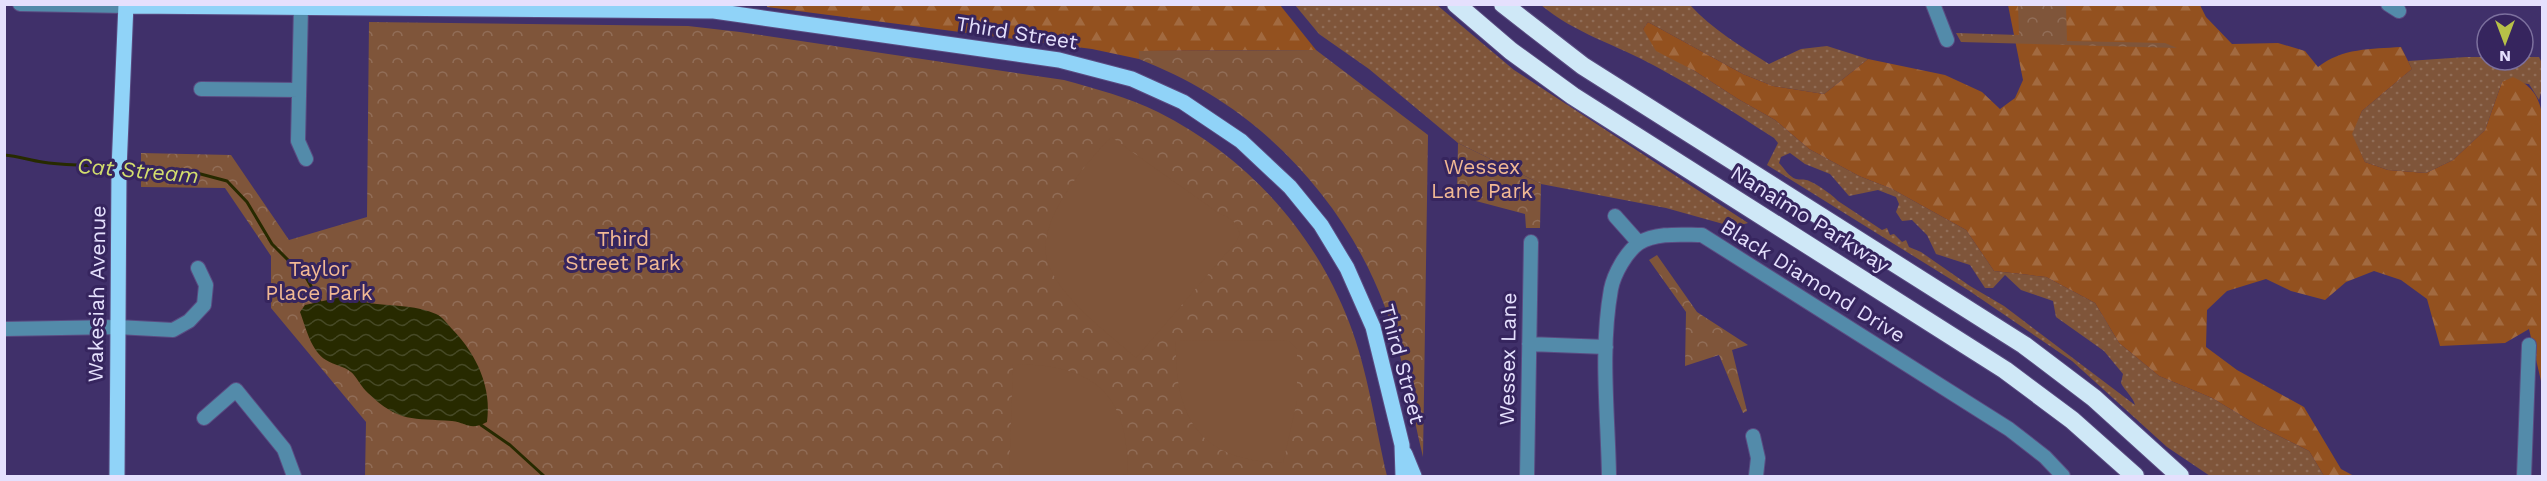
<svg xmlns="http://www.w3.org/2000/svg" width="2547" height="481" viewBox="0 0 2547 481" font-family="'Work Sans',sans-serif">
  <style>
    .grass { fill: url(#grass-dots); fill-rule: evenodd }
    .forest { fill: url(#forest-firs) }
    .park { fill: url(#park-crowns) }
    .garden { fill: #7f553a }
    .water { fill: url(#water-waves) }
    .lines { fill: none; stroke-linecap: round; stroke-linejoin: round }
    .stream { stroke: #272a00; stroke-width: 3 }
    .minor-casing { stroke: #5a4c82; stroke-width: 16 }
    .major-casing { stroke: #5a4c82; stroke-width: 17 }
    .highway-casing { stroke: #5a4c82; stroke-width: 20 }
    .minor { stroke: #538baa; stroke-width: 14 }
    .major { stroke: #90d3f8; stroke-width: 15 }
    .highway { stroke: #cfe8f7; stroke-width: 18 }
    .labels { text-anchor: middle; stroke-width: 6; stroke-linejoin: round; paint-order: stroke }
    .street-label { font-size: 21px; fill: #e5e0fd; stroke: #36255e }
    .park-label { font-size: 21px; fill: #f2b994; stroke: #36255e }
    .water-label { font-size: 22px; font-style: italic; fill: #d3de6d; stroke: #36255e }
  </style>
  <defs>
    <pattern id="grass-dots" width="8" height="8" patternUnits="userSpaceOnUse" patternTransform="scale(1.5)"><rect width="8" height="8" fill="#7f553a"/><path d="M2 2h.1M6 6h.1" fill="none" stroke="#916d57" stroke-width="1.8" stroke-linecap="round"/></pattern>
    <pattern id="forest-firs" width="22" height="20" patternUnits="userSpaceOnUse" patternTransform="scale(1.5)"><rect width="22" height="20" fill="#93511f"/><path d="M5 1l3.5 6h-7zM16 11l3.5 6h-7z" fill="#a26a40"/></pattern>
    <pattern id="park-crowns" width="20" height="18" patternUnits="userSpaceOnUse" patternTransform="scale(1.5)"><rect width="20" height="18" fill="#7f553a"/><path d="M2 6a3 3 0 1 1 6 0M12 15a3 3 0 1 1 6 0" fill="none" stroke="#916d57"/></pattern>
    <pattern id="water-waves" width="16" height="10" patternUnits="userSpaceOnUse" patternTransform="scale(1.5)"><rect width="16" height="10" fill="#272a00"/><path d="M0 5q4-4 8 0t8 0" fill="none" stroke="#464926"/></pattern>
  </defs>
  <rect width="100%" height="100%" fill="#40306a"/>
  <path class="grass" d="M1295,5H1437L1514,70L1748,223L1734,227L1666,208L1541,184L1458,143L1369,69L1319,34Z
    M1541,5H1690C1712,29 1742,47 1769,64L1801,49L1827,46L1868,59L1824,94L1773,86L1743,74L1648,22L1643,29L1693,70L1738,99L1775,120L1809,149L1859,176L1892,189L1966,230L1994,271L2046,277L2095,303L2119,343L2159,376L2212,398L2257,425L2309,451L2324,476H2210L2167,447L2072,361L1968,290L1767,165L1778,143L1774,138C1735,113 1696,88 1655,66C1617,45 1574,33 1541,5ZM1790,153L1805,164L1830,174L1849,196L1878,190L1896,197L1899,204L1896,212L1902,221L1912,220L1927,235L1936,254L1970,265L1985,288H1993L2005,275L2021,290L2053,301L2056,317L2104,351L2123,374L2121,383C2125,391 2133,397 2135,405L2004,306L1970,286L1921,252L1909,247L1906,240L1902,242L1894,234L1890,235L1887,228L1882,230L1838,201C1834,196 1813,181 1806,180C1803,179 1800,180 1796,179C1789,177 1784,168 1779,163L1781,157Z
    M2466,57H2487V60H2523V57H2539C2546,68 2543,88 2539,100L2529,84L2502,82L2485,130L2453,160L2426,173L2388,170L2365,162L2351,134L2362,111L2412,69L2408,61Z"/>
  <path class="forest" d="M767,4L1280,5L1316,50L1139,51V59L1092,49L767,7Z
    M2008,5H2200L2206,17L2232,44L2278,43L2305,51L2318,67C2342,48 2371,49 2401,47L2412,69L2362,111L2352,134L2365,162L2388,170L2426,173L2453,160L2485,130L2502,82L2513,77C2530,85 2538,94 2542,113V380L2541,381L2529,329L2505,343L2440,346L2427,299L2401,280L2374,271L2346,282L2325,300L2291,291L2266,279L2227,291L2207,310L2206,347L2237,370L2304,407L2341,469L2354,476H2324L2309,451L2257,425L2212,398L2159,376L2119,343L2095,303L2046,277L1994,271L1966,230L1892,189L1859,176L1809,149L1775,120L1738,99L1693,70L1656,51L1643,29L1648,22L1743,74L1773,86L1824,94L1868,59L1945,75L1982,92L2000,109L2015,98L2023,80Z"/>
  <path class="park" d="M2018,5H2066L2067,41L2165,43L2177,48L1961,42L1956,33L2019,35Z
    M369,22L688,26L740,32L1064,80C1096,89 1128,97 1158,112C1246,156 1314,231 1349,322C1368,371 1375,425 1387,476H365L366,422L271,308V256L225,188L141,187V153L231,155L289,240L367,217Z
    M1316,50L1428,135L1423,457C1411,407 1403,355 1385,307C1353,220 1288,141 1208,93C1186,79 1163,69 1139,59V51Z
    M1458,143L1541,184L1540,228H1526L1525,214L1457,196Z
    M1657,255L1697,312L1748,345L1732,350L1747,411L1743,413L1719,355L1685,366L1686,312L1649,260Z"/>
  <path class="garden" d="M1111,137L1220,214C1232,218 1236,222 1240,234L1236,242L1136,358C1108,333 1058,297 1047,260C1036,221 1086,163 1111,137Z
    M1176,340L1289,341L1297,349V401L1283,463C1199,461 1174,418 1176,340Z
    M1013,364C1093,365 1128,391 1128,474L1114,476H1009Z"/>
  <path class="water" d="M341,297C354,298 365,303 377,304C398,306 417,306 436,314C443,317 448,325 453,330C477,355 492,388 487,422C470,431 467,423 452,421C413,418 399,423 368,393C362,388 356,376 351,372C344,366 334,365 326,360C311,351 306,328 300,312L305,305Z"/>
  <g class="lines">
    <path class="stream" d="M4,155C18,156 29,160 42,162C66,166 89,164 113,168
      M123,169L166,173L193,172L227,181L247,202L272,244L307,279L320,302
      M481,425L510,445L544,476"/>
    <g class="minor-casing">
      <path id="minor" d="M20,4L126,6
        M1933,4L1947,40
        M2388,4L2399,11
        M301,6L298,141L306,159
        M201,89L299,90
        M1615,216L1639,243
        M4,329L117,327L173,330L189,321L204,305L206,285L198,268
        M1529,344L1606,347
        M204,418L236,390L284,449L294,476
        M1753,436L1758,458L1756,476
        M1527,476L1531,242
        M1609,476C1608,415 1600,350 1611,289C1614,274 1626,252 1639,243C1657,232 1683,235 1702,235L2009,429L2045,457L2063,476
        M2524,476L2529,345"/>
    </g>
    <g class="major-casing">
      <path id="major" d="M126,6L714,11L1059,60L1132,79L1183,102L1241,141L1290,187L1321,225L1347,268L1373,327L1402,445L1403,476
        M1405,454L1414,476
        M117,476L119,169L126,4"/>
    </g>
    <g class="highway-casing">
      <path id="highway" d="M1456,4L1511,51L1573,96L2005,370L2072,420L2135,476
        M1503,4L1583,66L2024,345L2094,398L2180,476"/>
    </g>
    <use href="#minor" class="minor"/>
    <use href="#major" class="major"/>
    <use href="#highway" class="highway"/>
  </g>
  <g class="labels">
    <g class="street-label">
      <text transform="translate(1017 33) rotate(9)" y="7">Third Street</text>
      <text transform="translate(1810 219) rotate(32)" y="7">Nanaimo Parkway</text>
      <text transform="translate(1813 281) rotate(32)" y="7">Black Diamond Drive</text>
      <text transform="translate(97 294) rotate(-89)" y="7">Wakesiah Avenue</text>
      <text transform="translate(1508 359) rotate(-89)" y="7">Wessex Lane</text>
      <text transform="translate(1402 364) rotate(75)" y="7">Third Street</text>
    </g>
    <g class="park-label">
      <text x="1482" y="174">Wessex<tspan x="1482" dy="24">Lane Park</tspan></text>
      <text x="623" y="246">Third<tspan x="623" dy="24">Street Park</tspan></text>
      <text x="319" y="276">Taylor<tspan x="319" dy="24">Place Park</tspan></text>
    </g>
    <g class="water-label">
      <text transform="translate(138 170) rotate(5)" y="8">Cat Stream</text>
    </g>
  </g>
  <rect width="2547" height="481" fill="none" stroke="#e5e0fd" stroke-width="12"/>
  <g transform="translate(2505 42) rotate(180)"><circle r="28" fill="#36255e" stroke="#7c709e" stroke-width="1.5"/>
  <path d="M0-4.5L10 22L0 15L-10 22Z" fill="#b7c148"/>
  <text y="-9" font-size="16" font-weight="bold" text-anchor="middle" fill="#e5e0fd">N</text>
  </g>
</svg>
